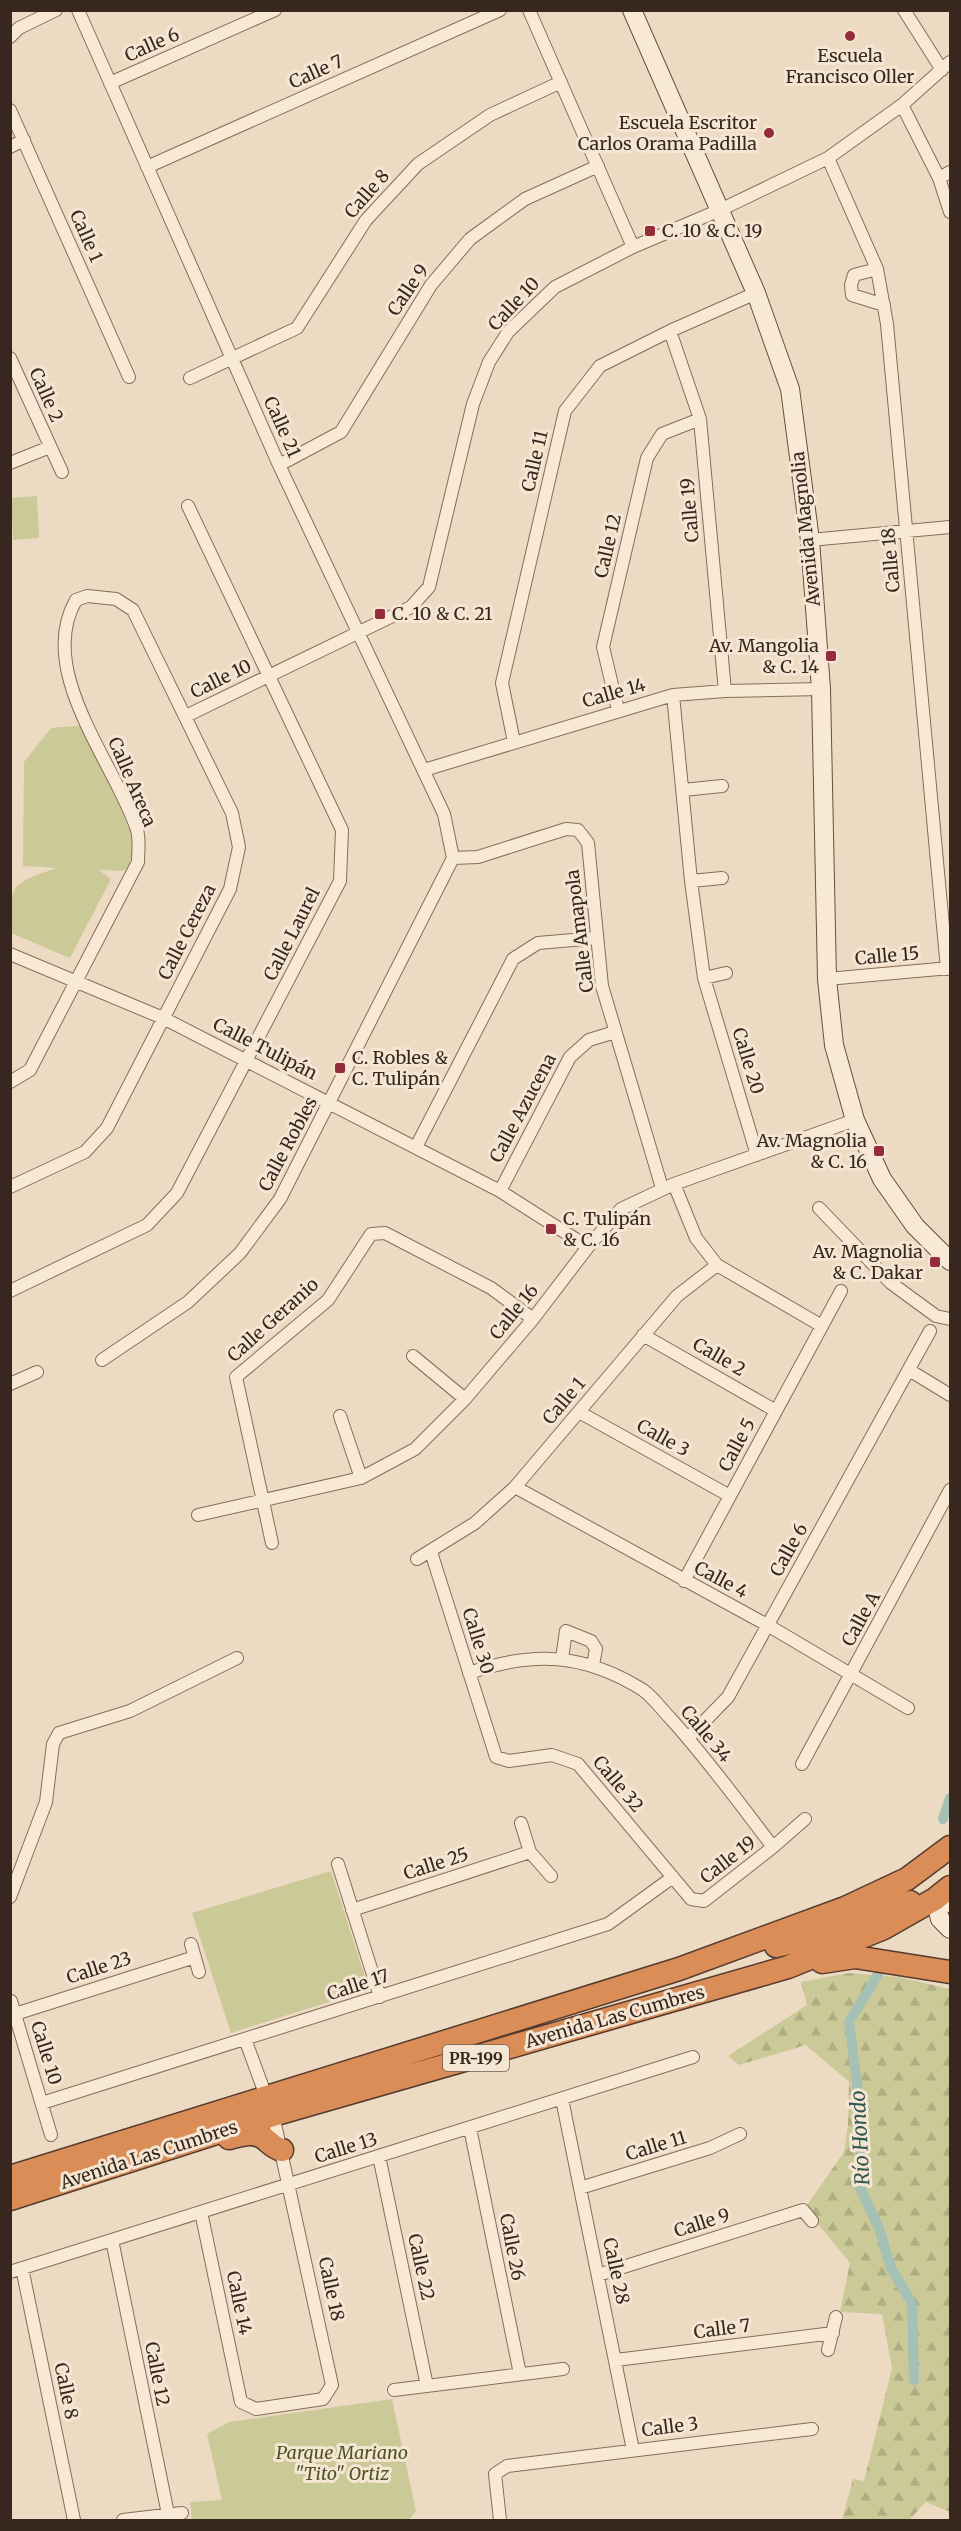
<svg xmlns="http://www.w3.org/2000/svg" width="961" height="2531" viewBox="0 0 961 2531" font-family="Merriweather,serif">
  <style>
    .green { fill: #cbc997 }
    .forest { fill: url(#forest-firs) }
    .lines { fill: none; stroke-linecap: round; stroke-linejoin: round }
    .canal { stroke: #a5c0b4; stroke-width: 10 }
    .street-casing { stroke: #876c5a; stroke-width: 14 }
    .secondary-casing { stroke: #684d3e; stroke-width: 20 }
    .highway-casing { stroke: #543b2f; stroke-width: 25 }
    .street { stroke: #f8e9d6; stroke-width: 12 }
    .secondary { stroke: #f8e9d6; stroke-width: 18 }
    .highway { stroke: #da8d56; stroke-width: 22 }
    .poi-dot { fill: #942c3b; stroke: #f4e6d2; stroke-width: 2 }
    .labels { text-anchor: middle; stroke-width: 6; stroke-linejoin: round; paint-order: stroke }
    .shield { fill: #f4e6d2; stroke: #706054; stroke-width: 1.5 }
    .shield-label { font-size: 16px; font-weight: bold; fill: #37271e }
    .street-label { font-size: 18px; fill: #37271e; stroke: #f4e6d2 }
    .poi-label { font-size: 18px; fill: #37271e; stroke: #f4e6d2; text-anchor: end }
    .park-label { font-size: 18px; font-style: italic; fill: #4e5325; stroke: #f4e6d2 }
    .water-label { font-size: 20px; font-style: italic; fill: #2e564e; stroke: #f4e6d2 }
  </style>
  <defs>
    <pattern id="forest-firs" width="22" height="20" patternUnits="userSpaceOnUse" patternTransform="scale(1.5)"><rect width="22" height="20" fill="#cbc997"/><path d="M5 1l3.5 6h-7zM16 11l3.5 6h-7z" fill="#afad82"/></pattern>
  </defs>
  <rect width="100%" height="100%" fill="#eddac3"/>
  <path class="green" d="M37,496L39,538L13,540L11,498Z
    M84,725L130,831L133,851L129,867L123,871L99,870L111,879L70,958L11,933C10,884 9,884 57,868L23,866L24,762L51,728Z
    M331,1871L369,1989L231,2033L192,1913Z
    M392,2399L416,2511L409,2520H192L190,2502L222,2500L207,2434L229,2422Z"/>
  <path class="forest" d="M849,1973L899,1977L950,1989V2512L926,2502L909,2520H842L853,2479L864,2481L892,2368L882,2314L840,2312L850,2263L805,2208L844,2152L848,2125L849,2082L806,2045L739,2065L728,2056L807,2005L801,1982Z"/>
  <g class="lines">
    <path class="canal" d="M943,1819L950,1798
      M883,1966L849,2022L861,2113L860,2188L879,2228L891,2268L912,2303L914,2380"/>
    <g class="street-casing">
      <path id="street" d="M78,10L279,465L444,814L453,858
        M529,10L633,247
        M904,10L942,70
        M10,37L19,28L56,10
        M110,83L275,10
        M902,105L939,178L950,212
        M10,110L129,377
        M10,147L24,140
        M828,158L877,269L887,324L947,969
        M147,167L500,10
        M939,178L950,172
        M877,269L854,275L851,285L852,295L884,305
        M670,331L700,419L725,691
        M10,358L62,472
        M190,378L297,328L366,220L418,164L490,115L561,82
        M10,463L50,447
        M279,465L341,432L431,285L470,239L525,199L598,166
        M810,540L950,527
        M673,695L691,881L704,978L757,1155
        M618,710L603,647L647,458L662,434L700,419
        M186,716L411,607L429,587L473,404L489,362L508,332L555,287L633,247L720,210L828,158L902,105L950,62
        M514,742L502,683L565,411L600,366L670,331L756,293
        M424,770L673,695L725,691L821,689
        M683,790L722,786
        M453,858L478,857L566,829L578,830L588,843L602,986L662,1188
        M691,881L722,878
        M10,954L163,1018L500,1191L588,1247
        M704,978L726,973
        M827,979L950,968
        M10,1082L30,1070L138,862C138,853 140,840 137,830C115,763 35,671 76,600L87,596L116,599L133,610L232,813L239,847L230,889L107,1128L85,1152L10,1187
        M416,1147L513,959L538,943L596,938
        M674,1184L696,1238L717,1265L822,1326
        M500,1191L570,1057L589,1040L615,1032
        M819,1208L891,1283L936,1316L950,1319
        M10,1291L147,1225L177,1193L340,881L342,830L188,506
        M643,1335L776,1411
        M413,1356L465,1399
        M102,1360L188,1302L240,1253L280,1199L453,858
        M909,1370L950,1395
        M10,1384L37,1372
        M579,1412L730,1496
        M340,1416L361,1478
        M515,1487L769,1626L908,1708
        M198,1515L361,1478L415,1449L465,1399L533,1319L588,1247L621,1209L674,1184L855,1120
        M272,1543L236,1377L328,1300L371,1234L385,1233L491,1288L533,1319
        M431,1552L496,1757L509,1761L552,1755L578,1764L691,1899L704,1901L773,1847L805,1819
        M417,1559L475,1523L515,1487L677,1296L717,1265
        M684,1581L841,1291
        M562,1658L566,1631L591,1641L596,1649L593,1665
        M469,1673C533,1651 584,1653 643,1690C653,1697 662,1710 671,1719C708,1760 740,1804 773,1847
        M688,1738L728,1697L930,1331
        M802,1764L950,1490
        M521,1823L530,1852L551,1876
        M338,1864L380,1997
        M10,1897L46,1802L53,1744L59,1733L130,1711L237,1658
        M352,1910L530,1852
        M191,1944L199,1972
        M11,2001L51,2135
        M15,2014L195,1957
        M562,2099L633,2450
        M42,2103L608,1924L673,1877
        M470,2128L520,2374
        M379,2156L427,2386
        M580,2188L710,2148L740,2134
        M201,2212L241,2402L256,2409L323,2399L332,2385L273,2115L245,2039
        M112,2240L168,2514
        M22,2268L74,2520
        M10,2272L693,2057
        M598,2275L803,2210L812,2221
        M828,2350L836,2317
        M616,2360L833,2333
        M394,2390L563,2369
        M123,2520L182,2513
        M500,2520L495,2474L507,2466L812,2429"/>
    </g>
    <g class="secondary-casing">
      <path id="secondary" d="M632,10L756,293L790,389L810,540L821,689L827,979L834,1045L855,1120L882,1179L915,1226L950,1261
        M950,1903L935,1899L940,1919L950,1929"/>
    </g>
    <g class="highway-casing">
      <path id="highway" d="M776,1946L814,1937L910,1902
        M822,1962L855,1957L950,1972
        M229,2138C241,2135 254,2130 265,2139C271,2144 274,2148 282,2150
        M10,2177L679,1969L845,1908L907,1879L950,1847
        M10,2199L273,2115L788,1967L884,1928L935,1899L950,1887"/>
    </g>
    <use href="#street" class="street"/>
    <use href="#secondary" class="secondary"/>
    <use href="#highway" class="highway"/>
  </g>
  <g class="poi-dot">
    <circle cx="850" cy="36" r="6"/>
    <circle cx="769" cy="133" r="6"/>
    <rect x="644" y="225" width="12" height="12" rx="3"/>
    <rect x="374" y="608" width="12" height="12" rx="3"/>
    <rect x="825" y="650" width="12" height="12" rx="3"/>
    <rect x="334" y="1062" width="12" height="12" rx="3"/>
    <rect x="873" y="1145" width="12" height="12" rx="3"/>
    <rect x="545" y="1223" width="12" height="12" rx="3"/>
    <rect x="929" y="1256" width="12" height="12" rx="3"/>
  </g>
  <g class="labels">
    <rect class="shield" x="443" y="2045" width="66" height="26" rx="4.5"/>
    <g class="shield-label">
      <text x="476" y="2064">PR-199</text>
    </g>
    <g class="street-label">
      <text transform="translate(152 45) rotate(-24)" y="6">Calle 6</text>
      <text transform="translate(316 72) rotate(-24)" y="6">Calle 7</text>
      <text transform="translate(367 194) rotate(-49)" y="6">Calle 8</text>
      <text transform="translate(86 236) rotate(66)" y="6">Calle 1</text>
      <text transform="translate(408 290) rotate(-56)" y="6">Calle 9</text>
      <text transform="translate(514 304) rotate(-47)" y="6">Calle 10</text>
      <text transform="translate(46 395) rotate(66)" y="6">Calle 2</text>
      <text transform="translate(282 427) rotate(66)" y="6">Calle 21</text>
      <text transform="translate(535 461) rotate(-77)" y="6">Calle 11</text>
      <text transform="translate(690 510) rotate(-95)" y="6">Calle 19</text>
      <text transform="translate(806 529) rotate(-96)" y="6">Avenida Magnolia</text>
      <text transform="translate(608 546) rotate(-77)" y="6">Calle 12</text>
      <text transform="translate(891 560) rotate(-95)" y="6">Calle 18</text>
      <text transform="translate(221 679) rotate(-26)" y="6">Calle 10</text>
      <text transform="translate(614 693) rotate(-16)" y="6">Calle 14</text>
      <text transform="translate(132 782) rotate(67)" y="6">Calle Areca</text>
      <text transform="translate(580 931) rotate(-97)" y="6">Calle Amapola</text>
      <text transform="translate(187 932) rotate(-63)" y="6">Calle Cereza</text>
      <text transform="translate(292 934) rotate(-63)" y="6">Calle Laurel</text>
      <text transform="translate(887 956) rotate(-5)" y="6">Calle 15</text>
      <text transform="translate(265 1049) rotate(27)" y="6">Calle Tulipán</text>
      <text transform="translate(748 1061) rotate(73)" y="6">Calle 20</text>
      <text transform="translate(523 1108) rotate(-62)" y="6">Calle Azucena</text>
      <text transform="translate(288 1144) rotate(-62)" y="6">Calle Robles</text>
      <text transform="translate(514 1312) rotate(-51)" y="6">Calle 16</text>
      <text transform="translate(273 1320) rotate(-42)" y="6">Calle Geranio</text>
      <text transform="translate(719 1357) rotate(30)" y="6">Calle 2</text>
      <text transform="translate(564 1401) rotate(-50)" y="6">Calle 1</text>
      <text transform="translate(663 1438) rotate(29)" y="6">Calle 3</text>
      <text transform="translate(737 1445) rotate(-62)" y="6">Calle 5</text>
      <text transform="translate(789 1550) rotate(-61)" y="6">Calle 6</text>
      <text transform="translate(721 1580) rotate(28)" y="6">Calle 4</text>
      <text transform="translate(861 1619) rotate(-61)" y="6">Calle A</text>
      <text transform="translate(478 1641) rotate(73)" y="6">Calle 30</text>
      <text transform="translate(706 1734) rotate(50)" y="6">Calle 34</text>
      <text transform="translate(618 1784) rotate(50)" y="6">Calle 32</text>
      <text transform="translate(728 1860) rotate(-38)" y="6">Calle 19</text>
      <text transform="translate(436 1864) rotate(-18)" y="6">Calle 25</text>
      <text transform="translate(99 1968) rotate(-18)" y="6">Calle 23</text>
      <text transform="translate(358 1985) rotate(-18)" y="6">Calle 17</text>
      <text transform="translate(615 2017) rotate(-16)" y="6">Avenida Las Cumbres</text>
      <text transform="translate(46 2053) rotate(73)" y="6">Calle 10</text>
      <text transform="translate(656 2146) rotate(-17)" y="6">Calle 11</text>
      <text transform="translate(346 2148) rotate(-17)" y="6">Calle 13</text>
      <text transform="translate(149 2155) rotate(-18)" y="6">Avenida Las Cumbres</text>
      <text transform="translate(702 2223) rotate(-18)" y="6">Calle 9</text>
      <text transform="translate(512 2247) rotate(79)" y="6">Calle 26</text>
      <text transform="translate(421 2267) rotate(78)" y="6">Calle 22</text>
      <text transform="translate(616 2271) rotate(78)" y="6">Calle 28</text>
      <text transform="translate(331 2289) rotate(78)" y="6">Calle 18</text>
      <text transform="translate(239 2303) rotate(78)" y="6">Calle 14</text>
      <text transform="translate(722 2329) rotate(-7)" y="6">Calle 7</text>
      <text transform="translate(157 2374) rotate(79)" y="6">Calle 12</text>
      <text transform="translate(66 2391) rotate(78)" y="6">Calle 8</text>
      <text transform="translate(670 2427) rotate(-7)" y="6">Calle 3</text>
    </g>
    <g class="poi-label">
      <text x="850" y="62" text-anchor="middle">Escuela<tspan x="850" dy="21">Francisco Oller</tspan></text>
      <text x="757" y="129">Escuela Escritor<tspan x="757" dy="21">Carlos Orama Padilla</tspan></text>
      <text x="662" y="237" text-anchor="start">C. 10 &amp; C. 19</text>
      <text x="392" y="620" text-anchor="start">C. 10 &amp; C. 21</text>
      <text x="819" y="652">Av. Mangolia<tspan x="819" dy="21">&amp; C. 14</tspan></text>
      <text x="352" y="1064" text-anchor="start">C. Robles &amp;<tspan x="352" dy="21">C. Tulipán</tspan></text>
      <text x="867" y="1147">Av. Magnolia<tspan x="867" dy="21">&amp; C. 16</tspan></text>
      <text x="563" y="1225" text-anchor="start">C. Tulipán<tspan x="563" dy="21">&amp; C. 16</tspan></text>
      <text x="923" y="1258">Av. Magnolia<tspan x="923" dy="21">&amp; C. Dakar</tspan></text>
    </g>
    <g class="park-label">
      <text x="342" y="2459">Parque Mariano<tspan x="342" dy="21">"Tito" Ortiz</tspan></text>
    </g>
    <g class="water-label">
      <text transform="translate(860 2138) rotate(-93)" y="7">Río Hondo</text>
    </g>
  </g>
  <rect width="961" height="2531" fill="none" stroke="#37271e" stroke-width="24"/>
</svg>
